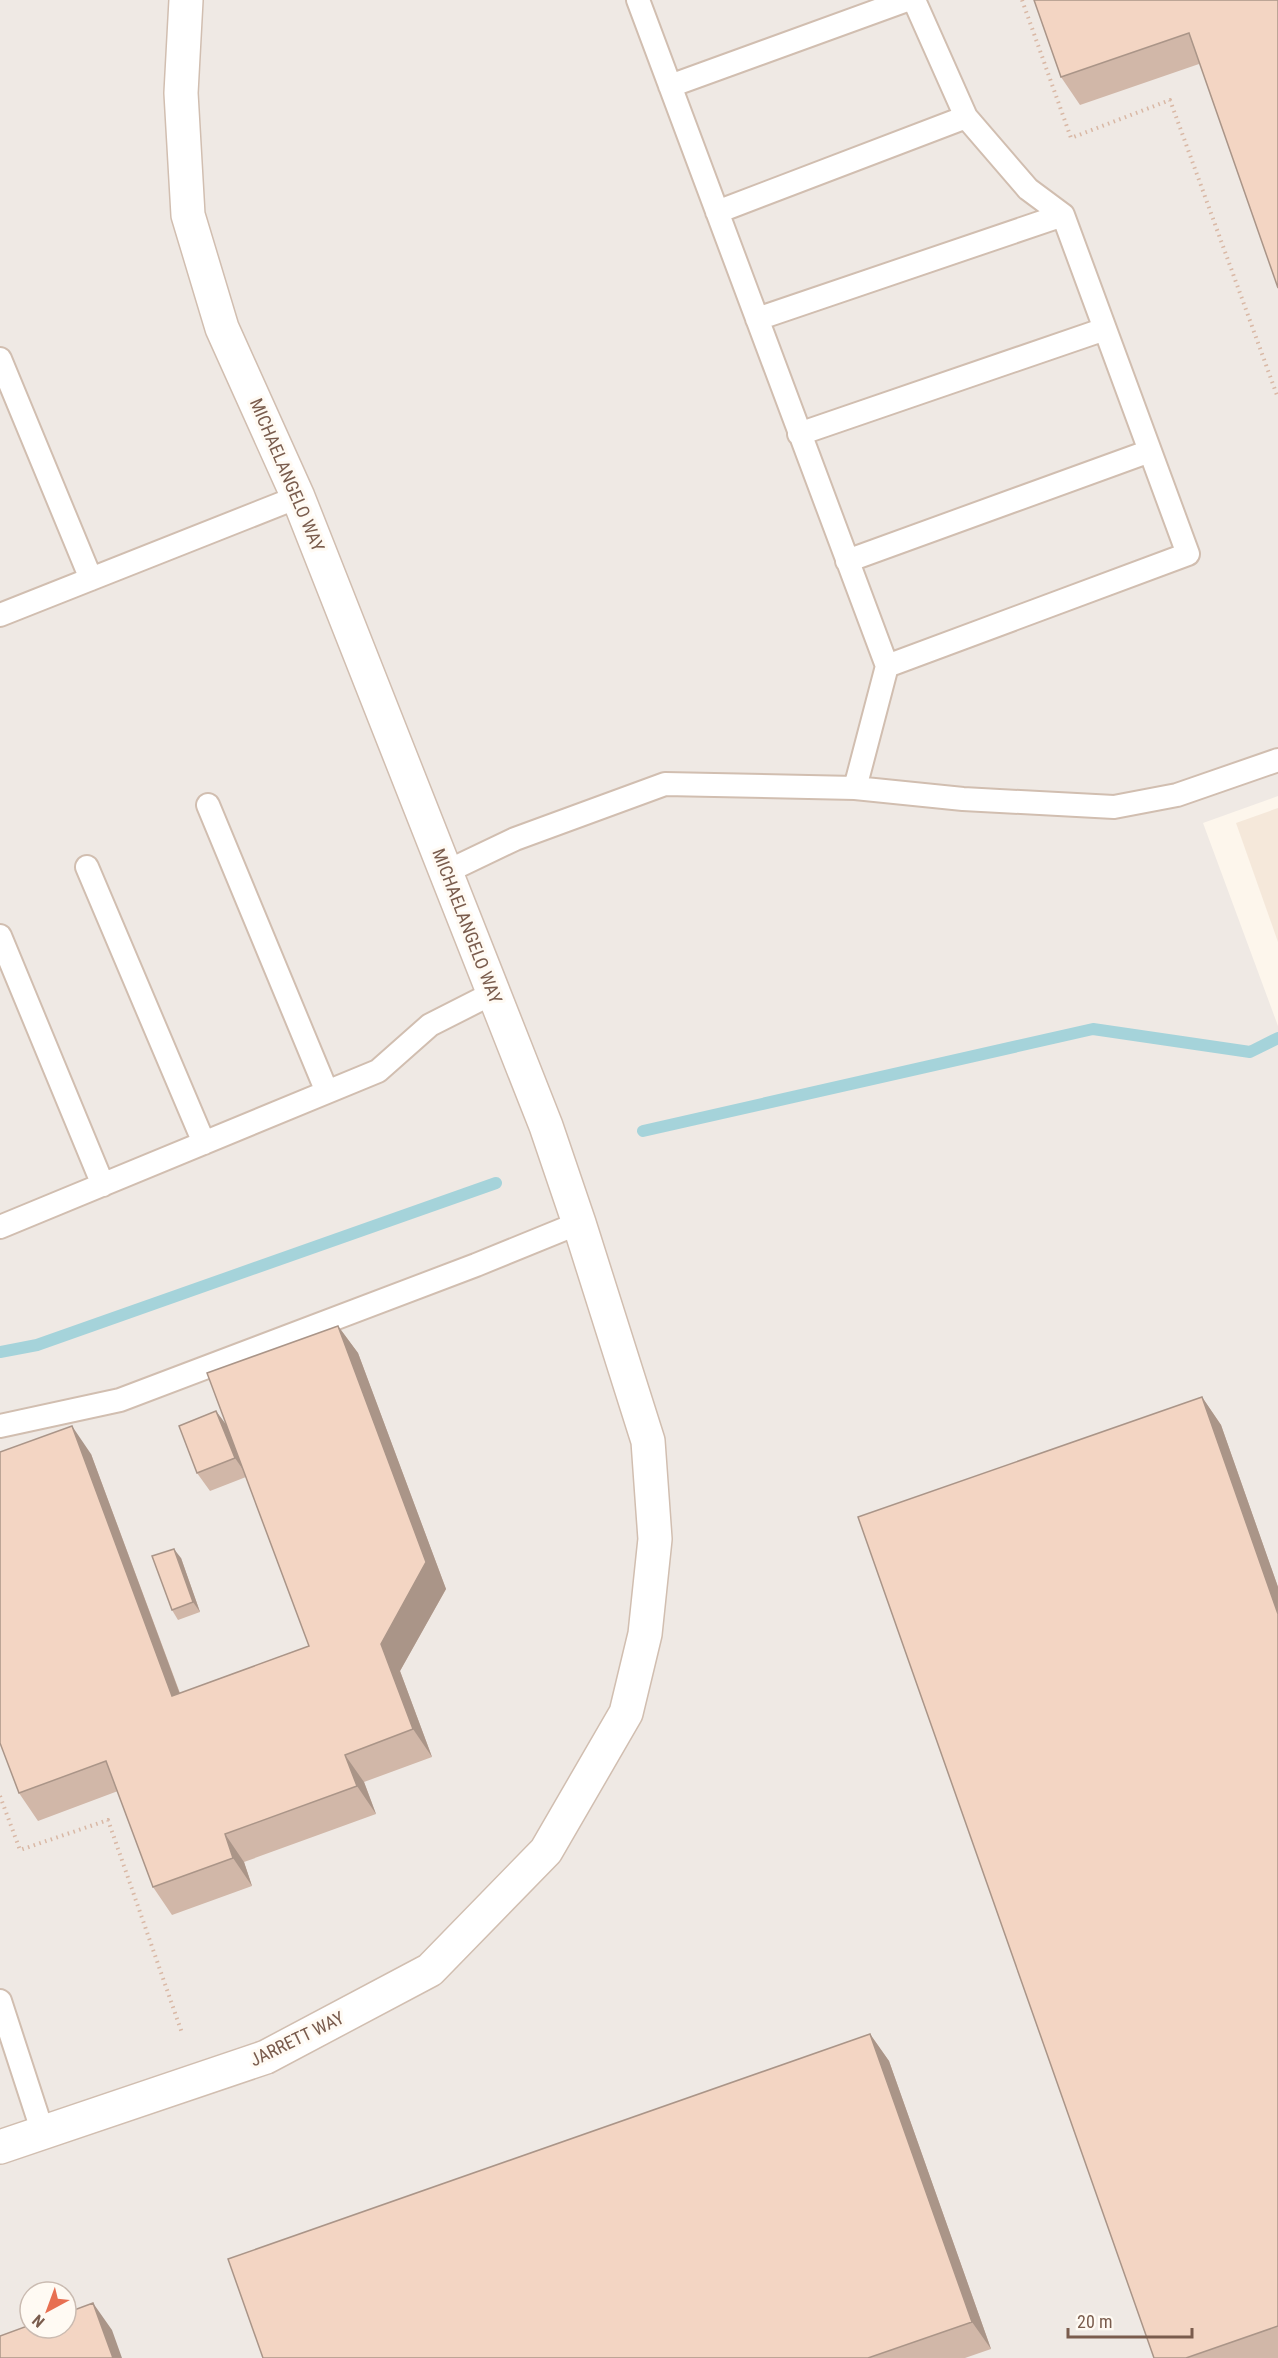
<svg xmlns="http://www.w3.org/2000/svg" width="1278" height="2358" viewBox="0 0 1278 2358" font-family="'Roboto Condensed',sans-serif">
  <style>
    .residential { fill: #f5e8da }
    .industrial { fill: #efe9e4; fill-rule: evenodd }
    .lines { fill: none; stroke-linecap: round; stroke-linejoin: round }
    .stream { stroke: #a5d3da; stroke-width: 12 }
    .lane-casing { stroke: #d1beb0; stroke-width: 26 }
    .street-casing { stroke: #d1beb0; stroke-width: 36 }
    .path { stroke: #d9b8a5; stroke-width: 4; stroke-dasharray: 1.5 4.5; stroke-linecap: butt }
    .lane { stroke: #fff; stroke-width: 22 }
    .street { stroke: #fff; stroke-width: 33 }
    .wall { fill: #d1b7a8 }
    .shaded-wall { fill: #aa9588 }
    .building { fill: #f3d5c3; stroke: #aa9588; stroke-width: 1.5 }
    .labels { text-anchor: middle; stroke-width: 6; stroke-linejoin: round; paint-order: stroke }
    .street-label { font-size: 18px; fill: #7a5c4d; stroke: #fffaf3 }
  </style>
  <rect width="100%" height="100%" fill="#fdf6ec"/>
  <path class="residential" d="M1278,808V942L1236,823Z"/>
  <path class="industrial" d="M0,0H1278V796L1203,823L1278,1026V2358H0ZM30,2292H66V2328H30Z"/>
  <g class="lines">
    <path class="stream" d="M643,1131L1093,1029L1250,1052L1278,1038
      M0,1352L37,1345L496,1183"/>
    <g class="lane-casing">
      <path id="lane" d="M670,86L907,0
        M717,212L966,117
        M757,319L1063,215
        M0,359L91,579
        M799,434L1105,329
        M847,561L1150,451
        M0,615L298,497
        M887,666L1188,554L1063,215L1028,189L966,117L914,0
        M855,788L963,799L1114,807L1177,795L1278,760
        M208,805L327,1092
        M87,867L204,1143
        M446,872L515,839L665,784L855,788L887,666L638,0
        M0,936L103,1185
        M0,1227L378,1071L430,1025L493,993
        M0,1426L120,1400L476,1265L579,1223
        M0,2001L43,2133"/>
    </g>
    <g class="street-casing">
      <path id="street" d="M0,2147L266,2057L430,1970L546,1851L626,1713L645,1634L655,1539L648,1441L579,1223L546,1126L298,497L222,328L188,215L181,93L186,0"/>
    </g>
    <path class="path" d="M1022,0L1071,138L1170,100L1278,398
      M0,1796L20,1850L108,1820L182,2033"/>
    <use href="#lane" class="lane"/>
    <use href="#street" class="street"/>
  </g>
  <path class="wall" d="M1278,0L1199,64L1080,105L1061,77Z
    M338,1326L358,1353L446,1589L400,1671L432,1757L364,1782L376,1814L244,1862L252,1886L172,1915L153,1887L118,1791L38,1821L19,1793L91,1454L180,1693L309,1646L246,1477L210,1491L197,1473L216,1411L227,1426Z
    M1202,1397L1221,1425L1278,1587V2358H1154Z
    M181,1558L200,1612L178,1620L172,1610Z
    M870,2034L889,2061L991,2349L965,2358H263Z"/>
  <path class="shaded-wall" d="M338,1326L358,1353L446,1589L400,1671L432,1757L413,1729L381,1644Z
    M1202,1397L1221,1425L1278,1587V1614Z
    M216,1411L230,1430L248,1477L235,1458Z
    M72,1426L91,1454L191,1724L172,1696Z
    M174,1549L181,1558L200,1612L193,1602Z
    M345,1755L364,1782L376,1814L357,1786Z
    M225,1834L244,1862L252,1886L233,1858Z
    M870,2034L889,2061L991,2349L972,2322Z
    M93,2303L112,2330L122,2358H113Z"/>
  <path class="building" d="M1034,0H1278V288L1189,33L1061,77Z
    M338,1326L426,1562L381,1644L413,1729L345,1755L357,1786L225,1834L233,1858L153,1887L106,1761L19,1793L0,1743V1452L72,1426L172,1696L309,1646L207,1373Z
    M1202,1397L1278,1614V2326L1186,2358H1154L858,1517Z
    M216,1411L235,1458L197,1473L179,1426Z
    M174,1549L193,1602L172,1610L152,1556Z
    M870,2034L972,2322L868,2358H263L228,2259Z
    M93,2303L113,2358H0V2336L30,2325V2328H66V2313Z"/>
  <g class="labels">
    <g class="street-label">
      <text transform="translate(287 475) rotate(67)" y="6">MICHAELANGELO WAY</text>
      <text transform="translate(467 926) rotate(69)" y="6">MICHAELANGELO WAY</text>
      <text transform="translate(297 2039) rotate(-26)" y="6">JARRETT WAY</text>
    </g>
  </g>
  <g transform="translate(48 2310) rotate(221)"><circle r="28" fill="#fffaf3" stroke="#cabbb1" stroke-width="1.5"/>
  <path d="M0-4.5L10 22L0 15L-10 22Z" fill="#e76f51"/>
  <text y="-9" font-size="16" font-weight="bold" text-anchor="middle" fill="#7a5c4d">N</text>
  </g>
  <path d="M1068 2328v9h124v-9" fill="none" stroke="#7a5c4d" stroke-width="3"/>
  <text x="1077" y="2328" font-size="18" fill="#7a5c4d" stroke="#fffaf3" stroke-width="4.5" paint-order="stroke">20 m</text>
</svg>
